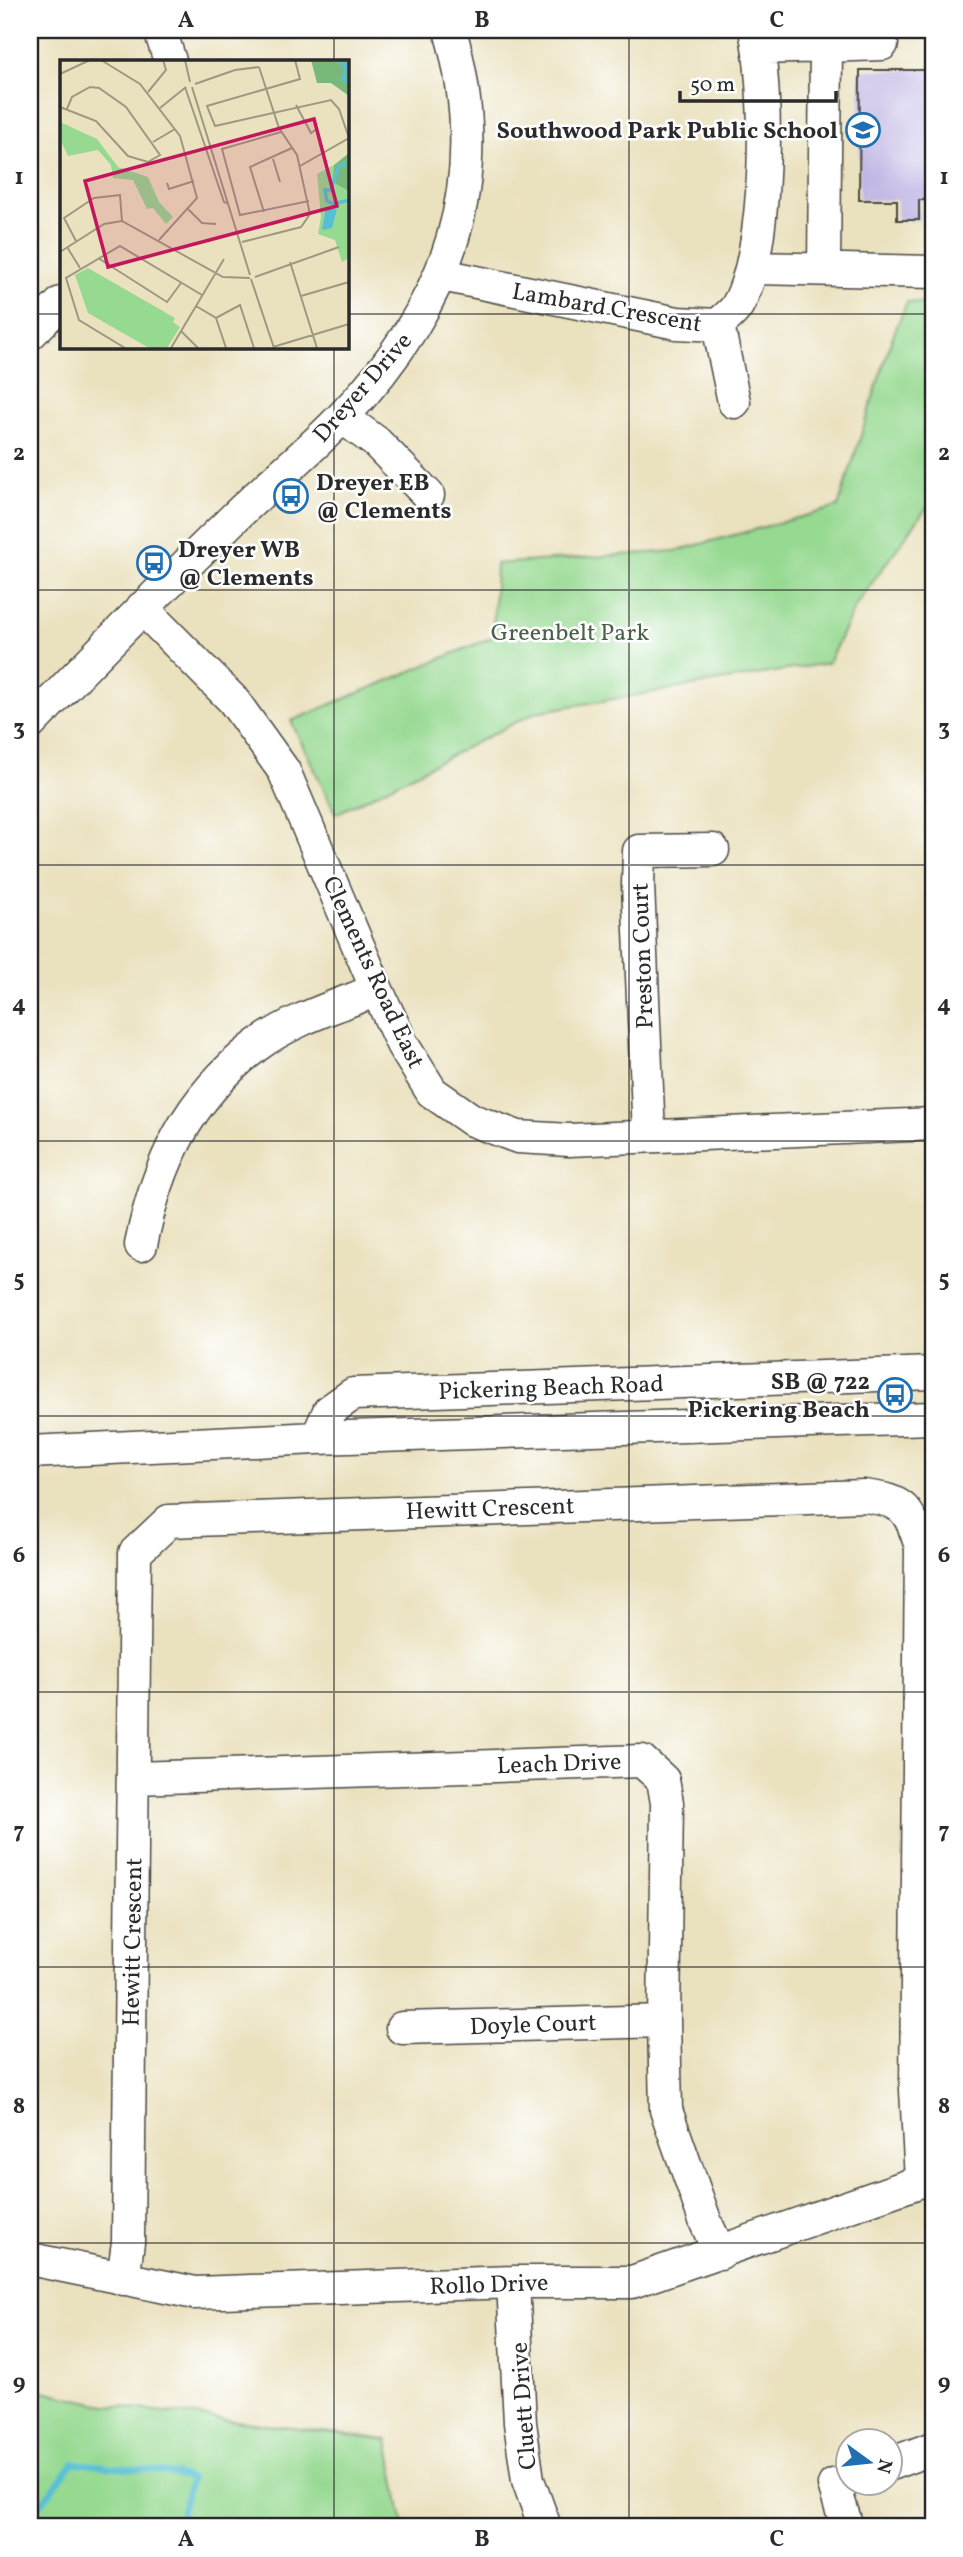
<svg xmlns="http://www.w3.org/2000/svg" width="963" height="2557" viewBox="0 0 963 2557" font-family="Vollkorn,serif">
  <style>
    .green { fill: #96d991; stroke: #60825e; stroke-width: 2 }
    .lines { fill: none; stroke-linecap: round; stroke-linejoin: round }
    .stream { stroke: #57bfd4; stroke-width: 6 }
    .building { fill: #bfb6e4 }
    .minor-casing { stroke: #484641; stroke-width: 35 }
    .minor { stroke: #fff; stroke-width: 32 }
    .grid { fill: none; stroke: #2b2b2b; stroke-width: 2; stroke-opacity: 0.55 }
    .labels { text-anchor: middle; stroke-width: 5; stroke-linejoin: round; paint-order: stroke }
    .poi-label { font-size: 24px; font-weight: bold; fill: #2b2b2b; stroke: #fff; text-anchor: end }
    .street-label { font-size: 24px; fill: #2b2b2b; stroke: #fff }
    .park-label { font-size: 24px; fill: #4b5f4a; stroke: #fff }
    .inset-river { fill: none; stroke: #57bfd4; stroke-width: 3.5 }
    .inset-road { fill: none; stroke: #9e9883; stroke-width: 2 }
    .view { fill: #c2185b; fill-opacity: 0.15; stroke: #c2185b; stroke-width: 3.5 }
    .inset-edge { fill: none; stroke: #2b2b2b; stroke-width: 3.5 }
    .neatline { fill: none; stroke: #2b2b2b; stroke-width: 2.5 }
    .grid-label { font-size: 23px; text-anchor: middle; font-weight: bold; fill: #2b2b2b }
  </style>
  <rect width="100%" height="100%" fill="#fff"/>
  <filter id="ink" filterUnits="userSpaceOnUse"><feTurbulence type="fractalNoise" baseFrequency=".0143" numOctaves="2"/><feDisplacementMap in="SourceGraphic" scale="14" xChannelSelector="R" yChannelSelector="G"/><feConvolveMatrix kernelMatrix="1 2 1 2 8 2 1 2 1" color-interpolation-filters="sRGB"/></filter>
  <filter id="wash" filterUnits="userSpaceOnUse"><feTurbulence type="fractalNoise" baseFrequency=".00686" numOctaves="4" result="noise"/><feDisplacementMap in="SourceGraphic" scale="28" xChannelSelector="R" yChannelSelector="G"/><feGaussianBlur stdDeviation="1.57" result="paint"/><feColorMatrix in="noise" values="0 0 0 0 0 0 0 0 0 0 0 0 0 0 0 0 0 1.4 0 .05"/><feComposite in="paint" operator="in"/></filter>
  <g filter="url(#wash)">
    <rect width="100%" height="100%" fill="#eae1be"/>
    <path class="green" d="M907,302L933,304V499L856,605L828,663L536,712L336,814L291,721L493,637L496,564L675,551L838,507L892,338Z
      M30,2388L100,2404L388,2440L404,2527H30Z"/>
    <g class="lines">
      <path class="stream" d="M30,2518L73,2463L159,2471L191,2478L177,2527"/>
    </g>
    <g id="blocks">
      <path class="building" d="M860,70H933V200H919V220H897V200H859Z"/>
    </g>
  </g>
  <g filter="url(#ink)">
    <use href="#blocks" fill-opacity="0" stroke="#484641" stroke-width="2"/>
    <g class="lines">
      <g class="minor-casing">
        <path id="minor" d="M160,30L170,61
          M826,46L882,44
          M760,48L826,46L824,269
          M752,268L933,272
          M442,275L677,323L718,325C724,319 733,313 737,306C769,252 769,91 755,30
          M718,325L734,402
          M30,334L61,303
          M342,417L376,442L428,495
          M142,608L233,700L284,771L377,990L402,1044L432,1092L472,1120L518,1137L569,1140L933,1124
          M30,724C97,654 165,585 235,517C270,483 309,452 343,416C450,304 493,182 450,30
          M649,1135L638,885L639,851L713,850
          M141,1245C157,1164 188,1098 256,1046C291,1020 336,1006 377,990
          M317,1438L329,1411L353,1394L933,1373
          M30,1452L317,1438L933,1418
          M134,1778L642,1761L663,1780L667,1803L664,2021L666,2110L706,2223L720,2253
          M402,2028L664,2021
          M30,2259L195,2293L513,2282H632L933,2177
          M123,2279L128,2242L135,1553L169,1521L864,1496C905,1501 909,1509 921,1547L916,2090L921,2180
          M513,2282L520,2423L528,2480L545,2527
          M890,2464L933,2448
          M847,2527L834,2485L848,2480"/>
      </g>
      <use href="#minor" class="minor"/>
    </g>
  </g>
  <path class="grid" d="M334,30V61M629,30V2527M30,314H61M346,314H933M334,346V2527M30,590H933M30,865H933M30,1141H933M30,1416H933M30,1692H933M30,1967H933M30,2243H933"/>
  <defs>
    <g id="school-ring" transform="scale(1.75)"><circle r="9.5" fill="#fff" stroke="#1f6fb2" stroke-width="1.5"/><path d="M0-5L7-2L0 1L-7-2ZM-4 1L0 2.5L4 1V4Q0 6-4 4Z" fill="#1f6fb2"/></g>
    <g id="bus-ring" transform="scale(1.75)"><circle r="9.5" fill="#fff" stroke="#1f6fb2" stroke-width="1.5"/><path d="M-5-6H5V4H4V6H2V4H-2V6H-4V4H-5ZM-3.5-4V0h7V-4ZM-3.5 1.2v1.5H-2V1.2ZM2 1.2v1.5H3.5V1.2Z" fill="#1f6fb2"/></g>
  </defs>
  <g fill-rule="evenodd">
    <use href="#school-ring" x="863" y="130"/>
    <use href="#bus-ring" x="291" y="496"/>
    <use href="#bus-ring" x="154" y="563"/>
    <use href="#bus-ring" x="895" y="1395"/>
  </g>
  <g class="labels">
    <g class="poi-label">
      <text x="838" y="138">Southwood Park Public School</text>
      <text x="316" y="490" text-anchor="start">Dreyer EB<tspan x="316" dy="28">@ Clements</tspan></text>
      <text x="178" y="557" text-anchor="start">Dreyer WB<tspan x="178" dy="28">@ Clements</tspan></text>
      <text x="870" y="1389">SB @ 722<tspan x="870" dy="28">Pickering Beach</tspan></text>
    </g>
    <g class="street-label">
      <text transform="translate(607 307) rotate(10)" y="8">Lambard Crescent</text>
      <text transform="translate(362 387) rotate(-49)" y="8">Dreyer Drive</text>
      <text transform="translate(642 956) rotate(-92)" y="8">Preston Court</text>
      <text transform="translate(374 972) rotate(65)" y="8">Clements Road East</text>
      <text transform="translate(551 1387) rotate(-2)" y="8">Pickering Beach Road</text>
      <text transform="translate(490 1508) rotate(-2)" y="8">Hewitt Crescent</text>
      <text transform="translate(559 1763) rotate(-2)" y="8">Leach Drive</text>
      <text transform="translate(132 1942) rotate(-89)" y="8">Hewitt Crescent</text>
      <text transform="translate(533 2024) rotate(-2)" y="8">Doyle Court</text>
      <text transform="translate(489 2284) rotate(-2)" y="8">Rollo Drive</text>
      <text transform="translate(523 2406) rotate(-94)" y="8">Cluett Drive</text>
    </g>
    <g class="park-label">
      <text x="570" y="640">Greenbelt Park</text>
    </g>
  </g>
  <g transform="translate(60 60)">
    <rect width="289" height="289" fill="#eae1be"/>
    <path d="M0,62L37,79L58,107L88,117L99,142L113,157L106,164L93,148L87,149L73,120L53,118L51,105L38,90L8,96L0,79ZM274,105L273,115L289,131V198L282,202L275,180L258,174L261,157L257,114ZM28,208L115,258L113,262L120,267L107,288H89L28,253L15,215Z" fill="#96d991"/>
    <path d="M251,0H289V36L271,23H257ZM289,93V131L276,124L273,115L274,105Z" fill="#78b97b"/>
    <path d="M266,147L277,149L272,168L262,170Z" fill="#57bfd4"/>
    <path class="inset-river" d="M277,0L286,6L283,19L289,23M289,104L279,105L271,130H265L267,141L274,144L289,140"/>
    <path class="inset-road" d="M41,0L80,24L120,76L137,138L99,180M125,0L130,22M235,0L240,19L147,46L155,66L271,40L279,49L289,78L240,106M0,14L30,0M135,24L175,10L199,7M125,27L164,142L169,144M132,27L190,215M88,32L106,10L103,0M236,45L251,73L258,68M0,47L36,61L68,96L88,102L100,95L66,47L39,28L30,27L12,37L7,49M100,48L126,27M221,72L162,89L180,155L249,141M93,82L115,69M213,99L220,122M107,123L109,129L134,121M128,149L142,163L156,164M204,152L190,107L232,88M16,181L4,158L34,138L60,135L62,161M182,182L241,167L250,154L237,95L219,68L199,7M7,187L20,208M0,192L44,164L62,161L163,217L190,218M38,198L107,242L121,223M230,202L257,288M195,217L279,187M191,219L214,288M241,236L289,222M136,246L156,258L166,288M156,258L180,245L194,288M121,271L138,288M213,287L289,264M65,288L19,260L6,218L60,186L142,235M111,288L164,199"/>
    <path class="view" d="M254,59L277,146L48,207L25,121Z"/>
    <rect width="289" height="289" class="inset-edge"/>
  </g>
  <rect width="963" height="2557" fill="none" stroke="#fff" stroke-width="77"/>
  <g transform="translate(869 2462) rotate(105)"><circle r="33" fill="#ffffff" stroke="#aaaaaa" stroke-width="2"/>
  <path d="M0-5L12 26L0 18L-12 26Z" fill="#1f6fb2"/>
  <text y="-10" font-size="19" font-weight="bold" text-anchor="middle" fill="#2b2b2b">N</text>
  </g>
  <path d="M680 91v10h156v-10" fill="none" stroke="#2b2b2b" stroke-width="3.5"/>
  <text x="690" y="91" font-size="21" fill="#2b2b2b" stroke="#ffffff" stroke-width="5" paint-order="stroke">50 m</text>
  <rect x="38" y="38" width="887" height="2480" class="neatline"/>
  <g class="grid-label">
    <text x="186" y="27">A</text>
    <text x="482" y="27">B</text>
    <text x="777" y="27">C</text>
    <text x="19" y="184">1</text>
    <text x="944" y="184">1</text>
    <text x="19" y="460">2</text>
    <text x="944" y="460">2</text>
    <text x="19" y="735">3</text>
    <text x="944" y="735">3</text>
    <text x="19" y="1011">4</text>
    <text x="944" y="1011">4</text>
    <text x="19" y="1286">5</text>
    <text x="944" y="1286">5</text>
    <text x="19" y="1562">6</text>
    <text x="944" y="1562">6</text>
    <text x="19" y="1838">7</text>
    <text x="944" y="1838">7</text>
    <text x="19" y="2113">8</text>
    <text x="944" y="2113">8</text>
    <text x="19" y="2389">9</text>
    <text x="944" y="2389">9</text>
    <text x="186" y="2546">A</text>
    <text x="482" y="2546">B</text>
    <text x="777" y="2546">C</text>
  </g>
</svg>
